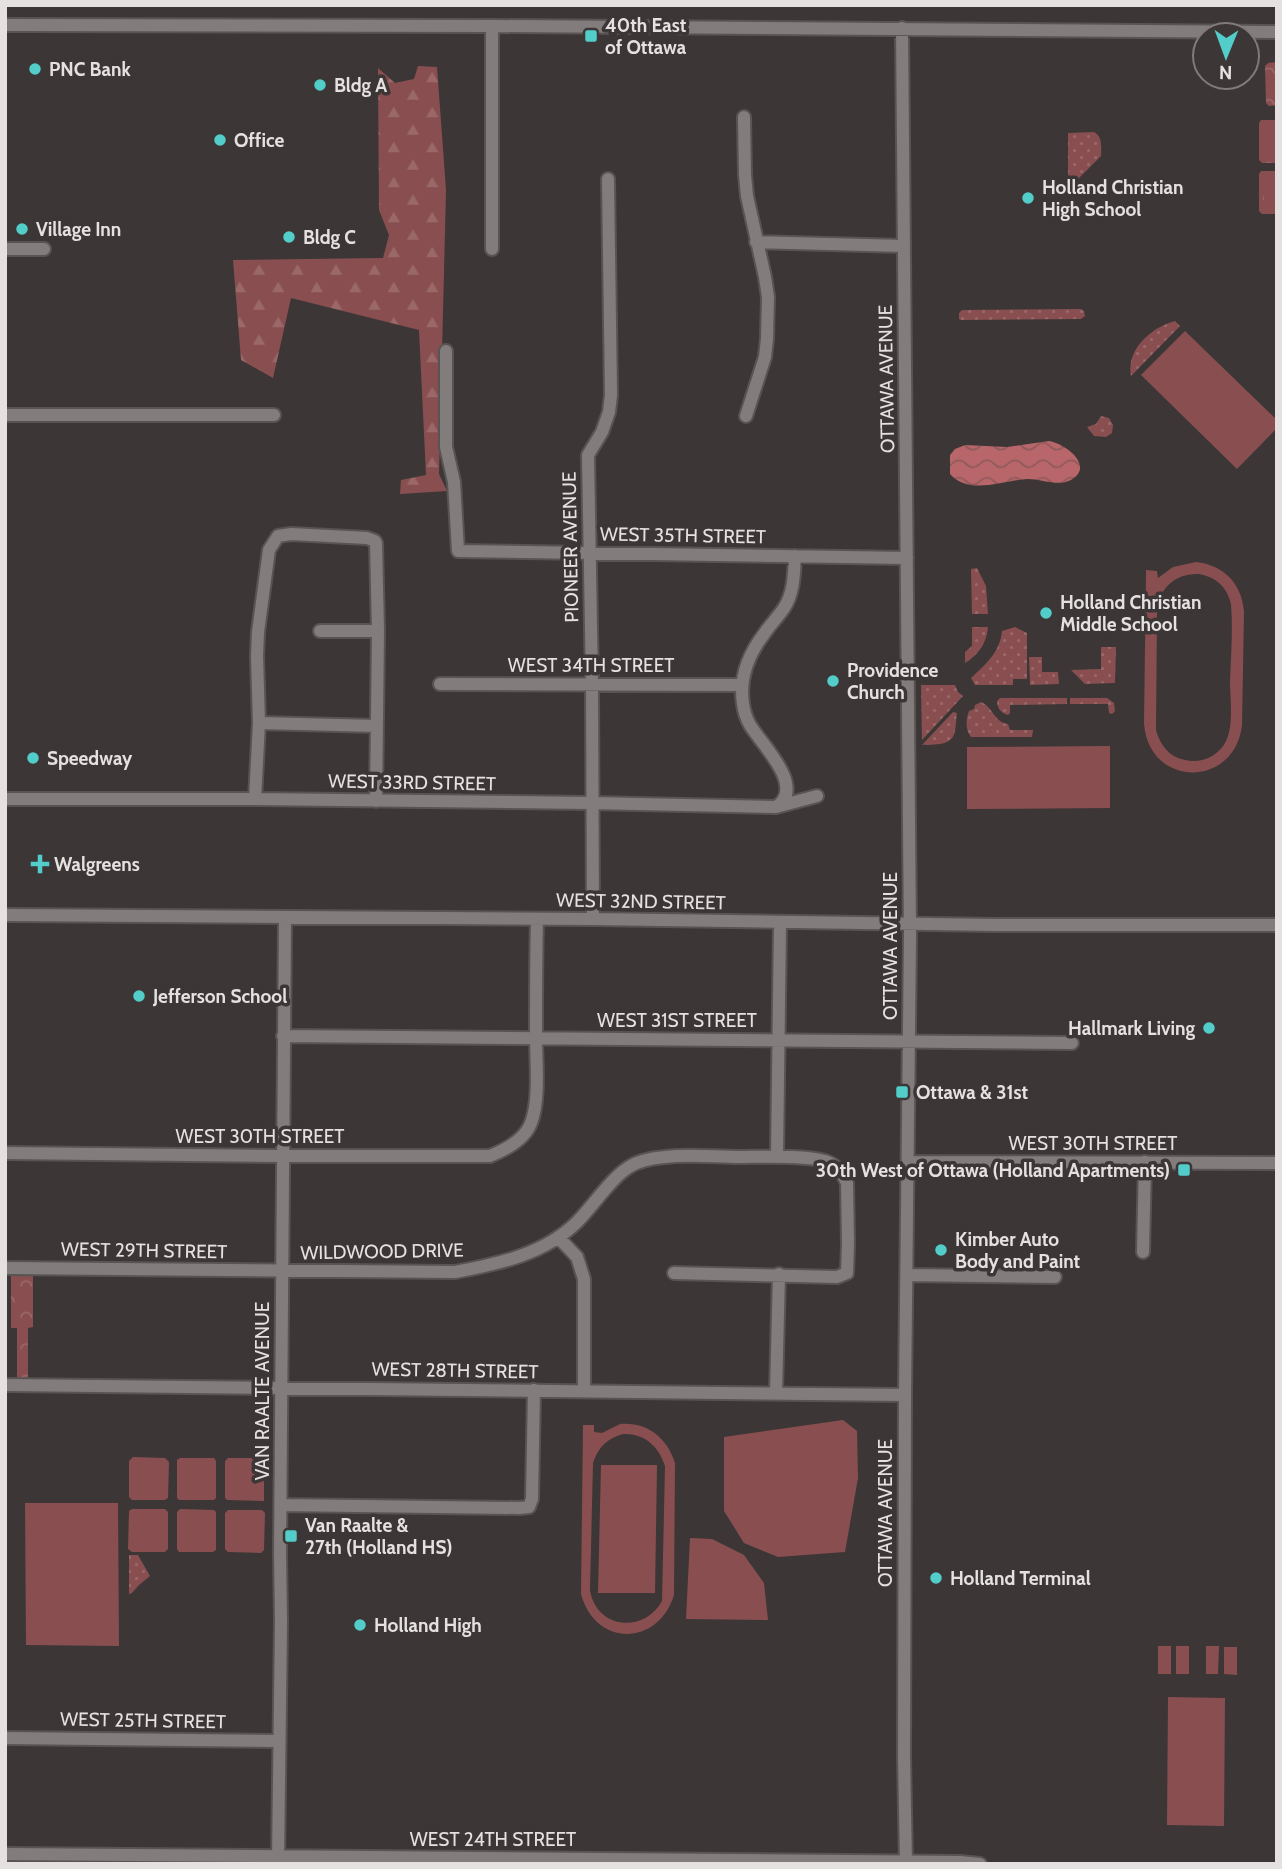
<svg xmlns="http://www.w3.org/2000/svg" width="1282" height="1869" viewBox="0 0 1282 1869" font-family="Cabin,sans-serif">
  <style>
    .grass { fill: url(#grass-dots) }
    .forest { fill: url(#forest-firs) }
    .park { fill: url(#park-crowns) }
    .garden { fill: #894f50; fill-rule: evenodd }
    .water { fill: url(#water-waves) }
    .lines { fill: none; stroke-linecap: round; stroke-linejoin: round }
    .minor-casing { stroke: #595454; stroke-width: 16 }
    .minor { stroke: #837c7c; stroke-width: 12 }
    .poi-dot { fill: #53cdca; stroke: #3c3636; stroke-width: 2.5 }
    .labels { text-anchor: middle; stroke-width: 7; stroke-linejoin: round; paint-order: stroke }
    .poi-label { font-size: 19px; font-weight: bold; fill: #e5e1e1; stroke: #3c3636; text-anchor: start }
    .street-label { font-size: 19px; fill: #e5e1e1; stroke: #3c3636 }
  </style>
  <defs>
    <pattern id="grass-dots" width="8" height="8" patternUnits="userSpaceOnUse" patternTransform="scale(1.75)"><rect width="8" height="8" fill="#894f50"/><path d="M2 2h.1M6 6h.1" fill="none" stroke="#9a6869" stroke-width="1.8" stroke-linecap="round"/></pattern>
    <pattern id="forest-firs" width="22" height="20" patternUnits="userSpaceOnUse" patternTransform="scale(1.75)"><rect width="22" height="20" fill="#894f50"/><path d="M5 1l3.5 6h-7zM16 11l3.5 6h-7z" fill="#9a6869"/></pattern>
    <pattern id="park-crowns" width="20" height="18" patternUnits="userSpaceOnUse" patternTransform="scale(1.75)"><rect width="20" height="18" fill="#894f50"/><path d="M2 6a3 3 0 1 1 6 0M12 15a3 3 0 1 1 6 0" fill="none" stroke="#9a6869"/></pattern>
    <pattern id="water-waves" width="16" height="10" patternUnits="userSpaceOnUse" patternTransform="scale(1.75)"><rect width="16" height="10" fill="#b86669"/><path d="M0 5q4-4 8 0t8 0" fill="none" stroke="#905a5c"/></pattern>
  </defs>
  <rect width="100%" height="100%" fill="#3c3636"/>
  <path class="grass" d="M1094,132C1103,137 1101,147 1101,156L1076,181L1072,177L1068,181V133Z
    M1081,309L1084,311L1085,316L1081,319L961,320L959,319V313L962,310Z
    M1175,321L1180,326L1131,376C1126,349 1152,327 1175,321Z
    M1101,416L1109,418L1113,425L1112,433L1106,437L1094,436L1087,427L1096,424Z
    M977,568L986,586L988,614H972L971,569Z
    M972,627H988C987,642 979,655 965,663V652L972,646Z
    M1015,627L1027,633V679H1013V685H975L971,678C986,664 1000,652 1002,631Z
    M1101,647H1116L1115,683L1085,684L1071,670L1101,669Z
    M1029,657H1042V672H1058L1059,684L1030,685Z
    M921,685H955L958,692L963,696L922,740Z
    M1000,698H1067V704L1010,705V713L1008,715C1001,713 997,708 997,701Z
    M1070,698H1107L1114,703L1115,711L1112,714L1109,713L1108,704H1070Z
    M981,702C993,707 994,722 1008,724L1010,730H1033L1032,737H971C965,730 966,719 969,711L974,709L975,705Z
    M953,712L957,713C956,719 956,725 955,731C952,747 934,744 922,745Z
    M129,1555H138L150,1576L139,1585L132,1593L129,1594Z"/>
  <path class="forest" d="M418,66L437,67L446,190L439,474L447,491L400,494L401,480L426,475L419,330L291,298L273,378L241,360L233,260L383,258L389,235L379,210L378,68L395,83L414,79Z"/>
  <path class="park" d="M1277,62V105L1269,106L1266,103L1265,66L1268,63Z
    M1261,120H1277V163H1262L1259,160V123Z
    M1261,171H1277V214H1262L1259,211V174Z
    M11,1275L33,1276V1327L28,1328V1382H17V1328H11Z"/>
  <path class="garden" d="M1263,126H1276V154H1263Z
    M1264,178H1276V206H1264Z
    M1185,331L1277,420V428L1237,469L1141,375Z
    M1196,562C1223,565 1242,583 1244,612L1242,725C1235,789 1148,788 1144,723L1146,570L1157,571L1158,578L1173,567ZM1199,574C1216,577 1227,587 1231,604C1233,630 1231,656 1230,681C1230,699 1234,724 1226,741C1219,756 1201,764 1185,760C1169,757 1160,745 1156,730L1157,610C1160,587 1176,573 1199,574Z
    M1110,746V808L967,809V747Z
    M843,1420L857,1431L858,1478L845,1552L778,1557L744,1543L724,1511V1437Z
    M620,1424C648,1422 667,1438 675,1463L674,1595C658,1647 595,1647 581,1594L583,1425H594V1432L602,1433ZM623,1434C645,1433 659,1447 665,1466L662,1601C644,1634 596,1629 590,1590L593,1463C598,1447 608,1438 623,1434Z
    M133,1457L165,1458L169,1462L168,1498L165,1500H132L129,1497V1461Z
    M180,1458H214L216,1461V1498L214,1500H179L177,1498V1460Z
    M228,1458H262L264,1461V1501L227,1500L225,1498V1461Z
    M601,1465H657L655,1593H598Z
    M25,1503H118L119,1646L26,1645Z
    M132,1509H165L168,1512V1549L165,1552H132L128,1549L129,1511Z
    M180,1509L214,1510L216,1512V1550L213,1552H179L177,1549V1512Z
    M228,1510H262L265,1513L264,1550L261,1553L228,1552L225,1549V1513Z
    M690,1538L712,1539L744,1555L764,1583L768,1620L686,1619Z
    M1158,1646H1171V1674H1158Z
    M1176,1646H1189V1674H1176Z
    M1206,1646H1219L1218,1674H1206Z
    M1224,1647H1237V1675L1224,1674Z
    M1168,1697L1225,1698L1224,1826L1167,1825Z"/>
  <path class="water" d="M1049,441C1066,444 1095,466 1071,480C1058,487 1042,479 1028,479C1004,480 969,496 950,474V455L955,449L965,445L1007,447Z"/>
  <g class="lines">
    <g class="minor-casing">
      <path id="minor" d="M5,25L492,26L1277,32
        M492,26V249
        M902,28L910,936L905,1395L904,1756L906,1864
        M744,117L745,175L747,196L765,277L768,297L767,339L765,357L746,416
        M756,242L904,246
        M5,249H44
        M446,351V447L454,482L458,551L907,558
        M5,415H274
        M320,631H378
        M440,684L742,685
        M259,723L377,726
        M5,799H255L592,803L776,807L817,796
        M255,799L259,723L257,656L258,632L269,550L278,536L291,534L367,538L375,541L376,543L378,631L376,801
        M776,807C807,787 761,744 750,725C746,718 744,711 743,704C739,678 748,655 764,634C770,625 778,617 784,608C794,593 794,574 795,556
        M5,915L593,919L996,925H1277
        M593,919L592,685L588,455L602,432L609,412L611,395L608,179
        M283,1036L1072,1043
        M5,1153L282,1156H490C505,1150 525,1139 531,1123C540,1100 536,1062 536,1037C536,998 536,958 537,919
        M777,1157L780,923
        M909,1162L1277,1163
        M558,1237L577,1257L584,1279V1390
        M1143,1252L1145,1162
        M5,1268L455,1272C498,1264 545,1254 577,1222C593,1206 611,1178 629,1167C638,1161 654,1158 665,1157C689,1154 715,1157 740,1157C763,1157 804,1155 825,1161C837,1165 842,1172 847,1183L848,1244L847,1273L837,1277L674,1273
        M907,1275L1055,1277
        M5,1385L905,1395
        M776,1392L779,1274
        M281,1505L519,1508L529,1507L532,1499L534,1390
        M5,1738L279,1741
        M5,1854L960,1862L980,1864
        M278,1863L281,1621L280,1553L285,918"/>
    </g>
    <use href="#minor" class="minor"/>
  </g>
  <g class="poi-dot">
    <rect x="584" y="29" width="14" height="14" rx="3.5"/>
    <circle cx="35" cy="69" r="7"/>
    <circle cx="320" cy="85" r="7"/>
    <circle cx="220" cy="140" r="7"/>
    <circle cx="1028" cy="198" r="7"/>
    <circle cx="22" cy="229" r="7"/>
    <circle cx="289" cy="237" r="7"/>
    <circle cx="1046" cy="613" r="7"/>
    <circle cx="833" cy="681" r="7"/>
    <circle cx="33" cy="758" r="7"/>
    <path d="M36.5 853.5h7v7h7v7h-7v7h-7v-7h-7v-7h7z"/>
    <circle cx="139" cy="996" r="7"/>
    <circle cx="1209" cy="1028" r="7"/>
    <rect x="895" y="1085" width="14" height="14" rx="3.5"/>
    <rect x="1177" y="1163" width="14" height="14" rx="3.5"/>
    <circle cx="941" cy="1250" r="7"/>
    <rect x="284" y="1529" width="14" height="14" rx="3.5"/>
    <circle cx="936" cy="1578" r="7"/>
    <circle cx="360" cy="1625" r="7"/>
  </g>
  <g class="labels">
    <g class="poi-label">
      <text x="605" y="32">40th East<tspan x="605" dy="22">of Ottawa</tspan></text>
      <text x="49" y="76">PNC Bank</text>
      <text x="334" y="92">Bldg A</text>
      <text x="234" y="147">Office</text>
      <text x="1042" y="194">Holland Christian<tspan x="1042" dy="22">High School</tspan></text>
      <text x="36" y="236">Village Inn</text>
      <text x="303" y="244">Bldg C</text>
      <text x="1060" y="609">Holland Christian<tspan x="1060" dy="22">Middle School</tspan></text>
      <text x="847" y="677">Providence<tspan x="847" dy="22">Church</tspan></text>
      <text x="47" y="765">Speedway</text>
      <text x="54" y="871">Walgreens</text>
      <text x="153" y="1003">Jefferson School</text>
      <text x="1195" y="1035" text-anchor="end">Hallmark Living</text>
      <text x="916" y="1099">Ottawa &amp; 31st</text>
      <text x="1170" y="1177" text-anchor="end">30th West of Ottawa (Holland Apartments)</text>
      <text x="955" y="1246">Kimber Auto<tspan x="955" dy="22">Body and Paint</tspan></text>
      <text x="305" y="1532">Van Raalte &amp;<tspan x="305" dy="22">27th (Holland HS)</tspan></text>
      <text x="950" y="1585">Holland Terminal</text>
      <text x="374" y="1632">Holland High</text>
    </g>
    <g class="street-label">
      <text transform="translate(886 379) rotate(-91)" y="7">OTTAWA AVENUE</text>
      <text transform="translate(683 535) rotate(1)" y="7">WEST 35TH STREET</text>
      <text transform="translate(570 547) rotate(-91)" y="7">PIONEER AVENUE</text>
      <text x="591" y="672">WEST 34TH STREET</text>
      <text transform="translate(412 782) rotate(1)" y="7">WEST 33RD STREET</text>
      <text transform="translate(641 901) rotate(1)" y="7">WEST 32ND STREET</text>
      <text transform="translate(890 946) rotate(-90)" y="7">OTTAWA AVENUE</text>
      <text x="677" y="1027">WEST 31ST STREET</text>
      <text x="260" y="1143">WEST 30TH STREET</text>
      <text x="1093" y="1150">WEST 30TH STREET</text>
      <text transform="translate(144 1250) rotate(1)" y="7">WEST 29TH STREET</text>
      <text transform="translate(382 1251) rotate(-1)" y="7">WILDWOOD DRIVE</text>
      <text transform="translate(455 1370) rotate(1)" y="7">WEST 28TH STREET</text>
      <text transform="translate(262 1391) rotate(-90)" y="7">VAN RAALTE AVENUE</text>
      <text transform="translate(885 1513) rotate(-90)" y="7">OTTAWA AVENUE</text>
      <text transform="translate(143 1720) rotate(1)" y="7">WEST 25TH STREET</text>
      <text x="493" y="1846">WEST 24TH STREET</text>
    </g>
  </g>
  <rect width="1282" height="1869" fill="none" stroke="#e5e1e1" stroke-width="14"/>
  <g transform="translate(1226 56) rotate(181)"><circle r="33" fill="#3c3636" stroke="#807a7a" stroke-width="2"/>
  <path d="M0-5L12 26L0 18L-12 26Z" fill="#53cdca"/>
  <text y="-10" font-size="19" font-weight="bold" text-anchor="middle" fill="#e5e1e1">N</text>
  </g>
</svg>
